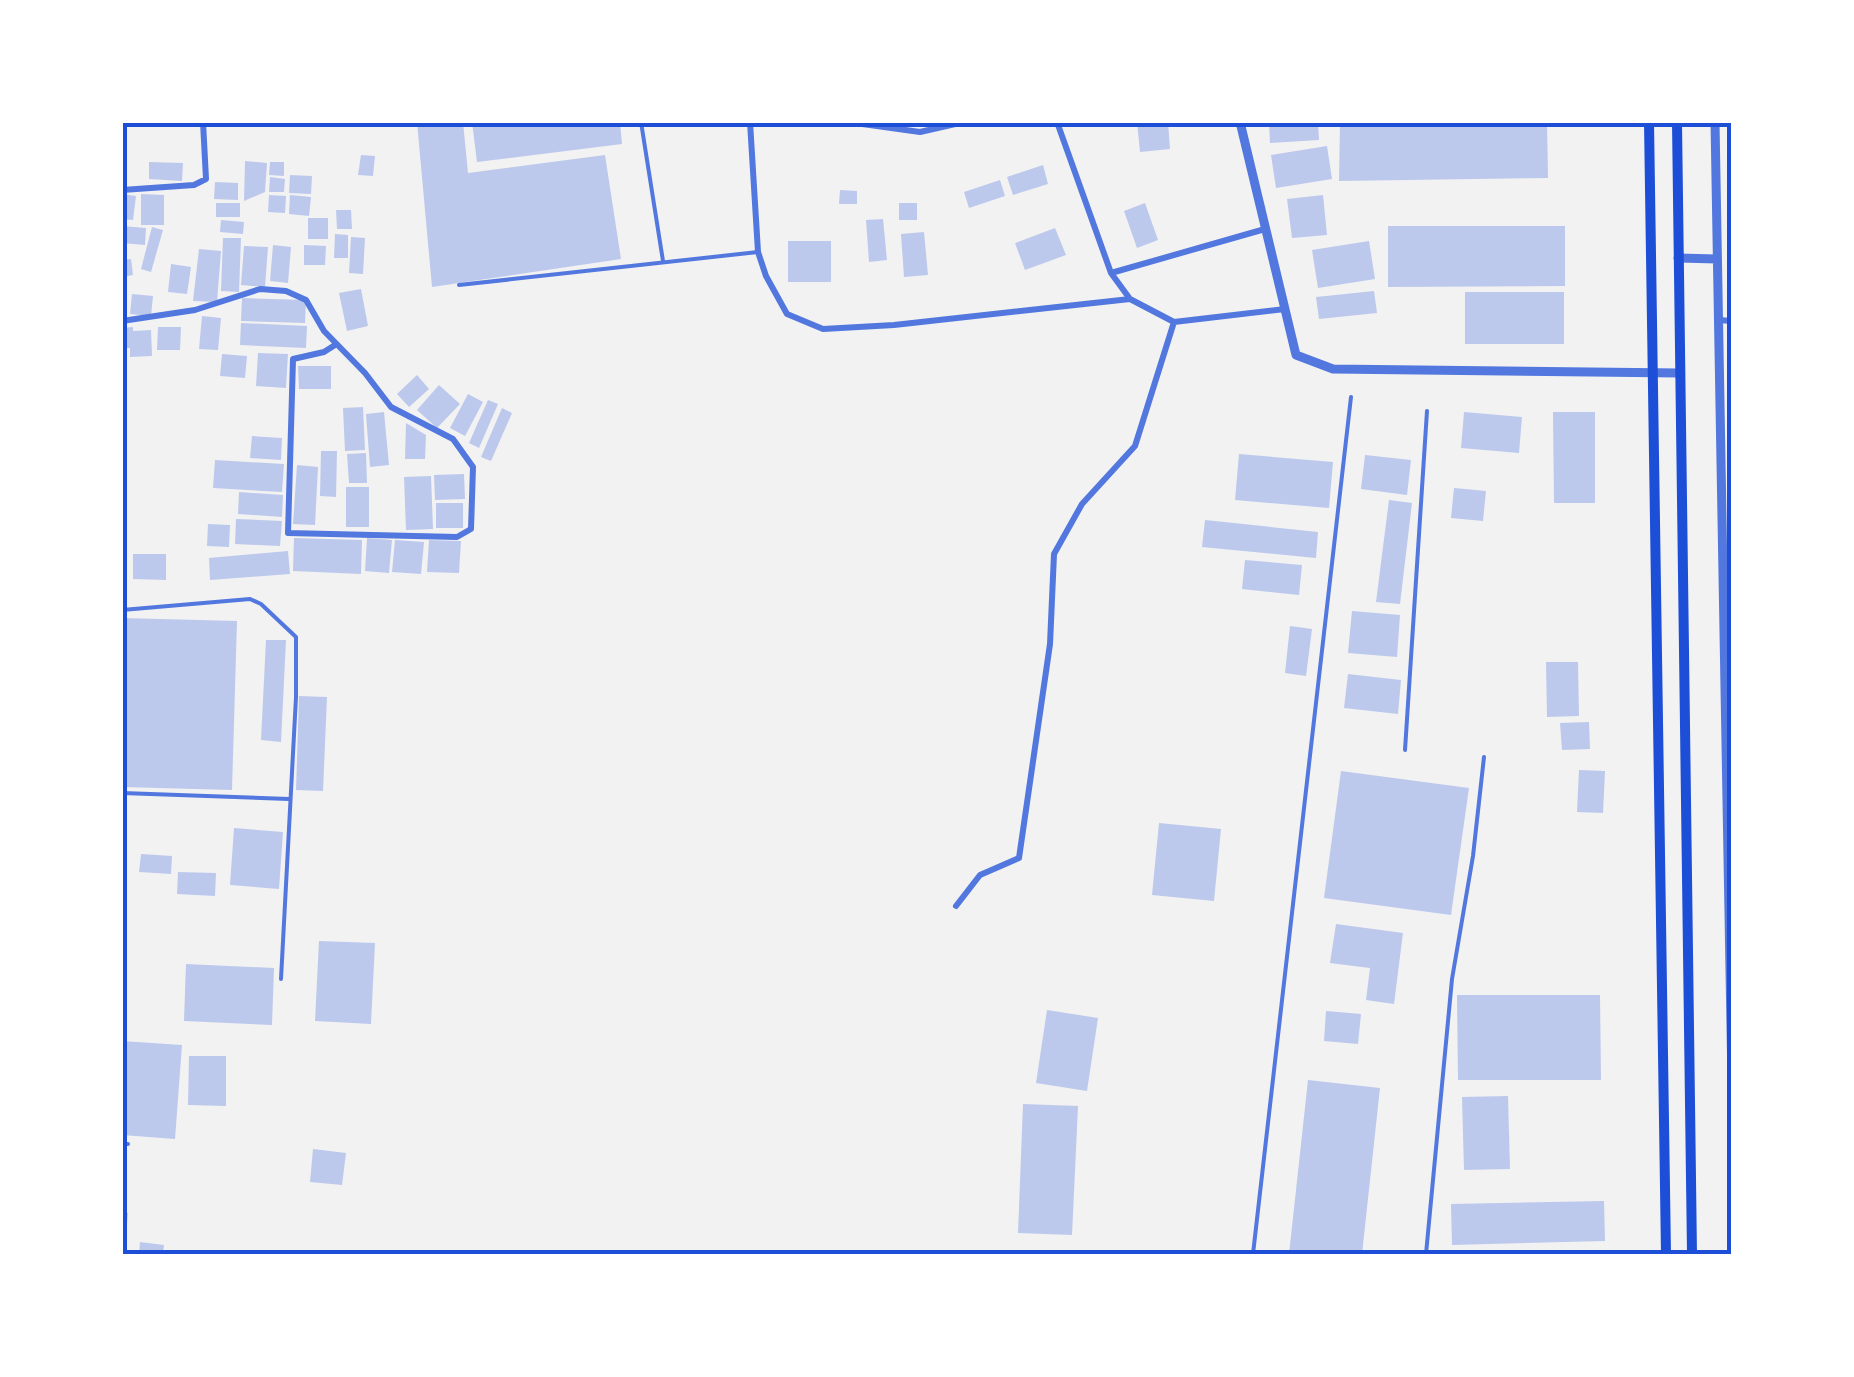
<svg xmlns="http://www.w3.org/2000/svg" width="1854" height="1377" viewBox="0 0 1854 1377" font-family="'IBM Plex Sans',sans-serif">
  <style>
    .building { fill: #bdc9ec }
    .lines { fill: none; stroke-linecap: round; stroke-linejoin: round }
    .service { stroke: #5277de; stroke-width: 4 }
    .minor { stroke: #5277de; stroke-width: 6 }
    .tertiary { stroke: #5277de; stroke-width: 9 }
    .secondary { stroke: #1d4ed8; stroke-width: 10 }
    .neatline { fill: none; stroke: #1d4ed8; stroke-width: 4 }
  </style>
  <rect width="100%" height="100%" fill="#f2f2f2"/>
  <path class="building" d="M417,122H463L468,173L605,155L621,259L432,287Z
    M472,122H620L622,144L477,162Z
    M1137,122H1168L1170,149L1140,152Z
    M1269,122H1318L1319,140L1270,143Z
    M1547,122L1548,178L1339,181L1340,123Z
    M1327,146L1332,179L1276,188L1271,155Z
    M361,155L375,156L373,176L358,175Z
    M245,161L267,163L265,192L244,201Z
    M149,162L183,163L182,181L149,179Z
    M270,162H284V176L269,175Z
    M1043,165L1048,184L1013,195L1007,177Z
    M290,175L312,176L311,194L289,193Z
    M270,177L285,179L284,192H269Z
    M1000,180L1005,196L969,208L964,192Z
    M215,182L238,183V200L214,199Z
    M840,190L857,191V204H839Z
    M122,194L136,196L133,220L122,219Z
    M141,194L164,195V225H141Z
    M269,195L286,196L285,213L268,212Z
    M290,195L311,197L309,216L289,214Z
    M1323,195L1327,235L1292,238L1287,199Z
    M216,203H240V217H216Z
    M899,203H917V220H899Z
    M1145,203L1158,240L1137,248L1124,211Z
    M336,210H351L352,229H337Z
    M308,218H328V239H308Z
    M883,219L887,260L869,262L866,220Z
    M221,220L244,222L243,234L220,232Z
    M122,226L146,228L145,245L122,243Z
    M1388,226H1565V286L1388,287Z
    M152,227L163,230L151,272L141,269Z
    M1055,228L1066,255L1025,270L1015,243Z
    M924,232L928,275L904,277L901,234Z
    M335,234L348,235V258H334Z
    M351,237L365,238L363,274L349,273Z
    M223,238H241L239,292L221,291Z
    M788,241H831V282H788Z
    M1369,241L1375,279L1318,288L1312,250Z
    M273,245L291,247L288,283L270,281Z
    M304,245L326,246L325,265H304Z
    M244,246L268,247L265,287L241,285Z
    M199,249L221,251L217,302L193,301Z
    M131,259L133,275L122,277V260Z
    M171,264L191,267L187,294L168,292Z
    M361,289L368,326L347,331L339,293Z
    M1374,291L1377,313L1319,319L1316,297Z
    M1465,292H1564V344H1465Z
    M132,294L153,296L151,316L130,314Z
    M242,298L306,300L305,323L241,321Z
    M202,316L221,318L218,350L199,349Z
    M241,323L307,326L306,348L240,345Z
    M133,327V331L151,330L152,356L130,357V348H122V328Z
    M158,327H181L180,350H157Z
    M258,353L288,354L286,388L256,386Z
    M222,354L247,356L245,378L220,376Z
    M298,366H331V389H299Z
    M417,375L429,389L409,407L397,394Z
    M439,385L460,404L437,428L417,410Z
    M468,394L483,402L465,436L450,428Z
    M488,400L498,404L479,448L469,443Z
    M363,407L365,450L345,451L343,408Z
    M502,408L512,413L491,461L481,457Z
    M384,412L389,465L370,467L366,414Z
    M1464,412L1522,417L1519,453L1461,448Z
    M1553,412H1595V503H1554Z
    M406,423L426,435L425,459H405Z
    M252,436L282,438L281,460L250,458Z
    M321,451H337L336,497L320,496Z
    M366,453L367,483H349L347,454Z
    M1239,454L1333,462L1329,508L1235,500Z
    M1365,455L1411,460L1407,495L1361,489Z
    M215,460L284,464L282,492L213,488Z
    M297,465L318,467L315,525L293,524Z
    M464,474L465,499L435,500L434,475Z
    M431,476L433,529L406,530L404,477Z
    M346,487H369V527H346Z
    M1454,488L1486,491L1483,521L1451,518Z
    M239,492L283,495L282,517L238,514Z
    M1389,500L1412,503L1400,604L1376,602Z
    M436,503H463V528H436Z
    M236,519L282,521L280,546L235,544Z
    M1205,520L1318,532L1316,558L1202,547Z
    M208,524L230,525L229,547L207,546Z
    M294,538L362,540L361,574L293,571Z
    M367,538L392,540L389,573L365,571Z
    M395,540L424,542L421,574L392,572Z
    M429,540L461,541L459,573L427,572Z
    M288,551L290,574L210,580L209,558Z
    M133,554H166V580L133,579Z
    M1245,560L1302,565L1299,595L1242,589Z
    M1352,611L1400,615L1397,657L1348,653Z
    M122,618L237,621L232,790L122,787Z
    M1290,626L1312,629L1306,676L1285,673Z
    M266,640H286L281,742L261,740Z
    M1546,662H1578L1579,716L1547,717Z
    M1348,674L1401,680L1398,714L1344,708Z
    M299,696L327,697L323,791L296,790Z
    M1589,722L1590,749L1562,750L1560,723Z
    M1579,770L1605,771L1603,813L1577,812Z
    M1341,771L1469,788L1451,915L1324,898Z
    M1159,823L1221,829L1214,901L1152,895Z
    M234,828L283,832L279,889L230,885Z
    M141,854L172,856L171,874L139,872Z
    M178,872L216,873L215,896L177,894Z
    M1336,924L1403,933L1394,1004L1366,1000L1370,968L1330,963Z
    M319,941L375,943L371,1024L315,1021Z
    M186,964L274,968L272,1025L184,1021Z
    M1457,995H1600L1601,1080H1458Z
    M1047,1010L1098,1018L1087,1091L1036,1083Z
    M1326,1011L1361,1014L1358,1044L1324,1041Z
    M122,1041L182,1045L175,1139L122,1135Z
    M189,1056H226V1106L188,1105Z
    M1308,1080L1380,1088L1362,1254H1289Z
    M1508,1096L1510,1169L1464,1170L1462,1097Z
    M1023,1104L1078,1106L1072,1235L1018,1233Z
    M313,1149L346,1153L342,1185L310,1182Z
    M1604,1201L1605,1241L1452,1245L1451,1204Z
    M122,1212L128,1213L125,1246H122Z
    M140,1242L164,1245L163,1254H139Z"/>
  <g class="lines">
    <path class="service" d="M641,122L663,261
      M459,285L758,252
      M122,610L250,599L261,604L296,637V697L281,979
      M1405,750L1427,411
      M122,793L289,799
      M122,1144H128
      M1253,1254L1351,397
      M1426,1254L1452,979L1473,856L1484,757"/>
    <path class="minor" d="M750,122L758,252L766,276L787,314L823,329L894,325L1130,299
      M848,122L920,132L964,122
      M1057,122L1111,273
      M122,190L194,185L206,179L203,122
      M1265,229L1111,273L1130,299L1174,322L1285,309
      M1718,320L1732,321
      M122,321L195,310L260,289L286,291L306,300L324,331L365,373L391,407L453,439L473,467L471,529L457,537L288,533L293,359L324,352L335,345
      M956,906L980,875L1019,858L1050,644L1054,554L1082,504L1135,446L1174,322"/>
    <path class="tertiary" d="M1240,122L1296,355L1333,369L1679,373
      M1715,122L1732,1083
      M1678,258L1717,259"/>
    <path class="secondary" d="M1649,122L1666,1254
      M1677,122L1692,1254"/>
  </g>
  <rect width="1854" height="1377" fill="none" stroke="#ffffff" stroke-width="250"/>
  <rect x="125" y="125" width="1604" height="1127" class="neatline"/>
</svg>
